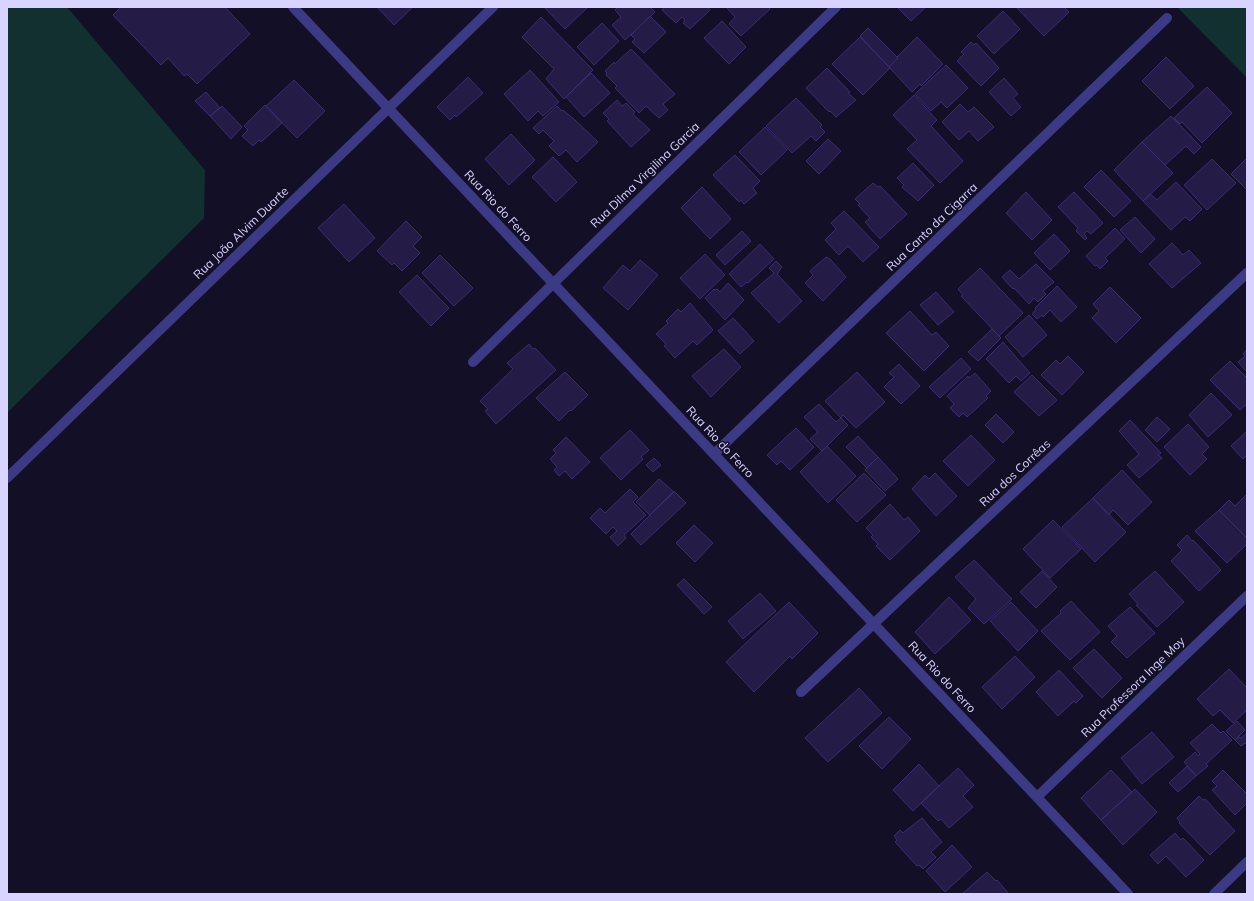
<svg xmlns="http://www.w3.org/2000/svg" width="1254" height="901" viewBox="0 0 1254 901" font-family="Mulish,sans-serif">
  <style>
    .green { fill: #12302f }
    .building { fill: #241b47; stroke: #3b2d73 }
    .lines { fill: none; stroke-linecap: round; stroke-linejoin: round }
    .minor { stroke: #3d3a85; stroke-width: 10 }
    .labels { text-anchor: middle; stroke-width: 3; stroke-linejoin: round; paint-order: stroke }
    .street-label { font-size: 12px; fill: #d9d4ff; stroke: #130f26 }
  </style>
  <rect width="100%" height="100%" fill="#130f26"/>
  <path class="green" d="M7,7H67L205,170L204,218L7,413Z
    M1177,7H1247V78Z"/>
  <path class="building" d="M121,7H225L250,34L197,84L187,74L184,76L168,58L161,65L113,15Z
    M377,7H413L394,25Z
    M544,7H588L565,29Z
    M618,7H650L655,12L625,40L612,25L621,17L615,10Z
    M665,7H708L710,10L690,29L683,23L685,20L682,17L676,23L662,10Z
    M726,7H768L770,9L741,36L729,24L735,17Z
    M897,7H926L911,21Z
    M1016,7H1064L1069,12L1044,36Z
    M1003,11L1020,29L994,54L977,36Z
    M650,16L666,32L644,53L632,42L635,39L631,35Z
    M541,17L593,70L564,99L546,79L554,69L522,37Z
    M722,21L746,47L729,64L704,38Z
    M602,23L619,41L594,65L577,47Z
    M868,28L898,58L889,67L860,36Z
    M860,37L890,68L863,95L832,64Z
    M917,37L943,64L921,86L920,84L912,92L889,67L898,58L897,57Z
    M971,42L974,45L976,43L999,68L981,86L957,61L964,54L961,52Z
    M631,49L675,94L663,104L668,110L659,118L646,106L639,113L615,88L617,86L606,75L607,73L605,71L614,62L615,64Z
    M1166,57L1194,86L1170,109L1142,81Z
    M946,65L968,88L947,108L941,102L931,111L915,94Z
    M827,68L850,92L848,93L856,100L836,117L830,111L829,112L806,88Z
    M530,70L559,102L543,116L538,111L528,121L504,94Z
    M591,73L610,93L584,117L566,97Z
    M468,77L483,93L456,117L455,115L450,120L437,107Z
    M1004,78L1018,94L1013,98L1021,107L1011,116L989,92Z
    M294,80L325,111L297,138L266,106Z
    M1207,87L1232,113L1202,143L1182,122L1180,124L1174,118Z
    M206,92L220,108L210,116L195,101Z
    M914,95L937,120L931,126L963,161L940,183L907,149L917,140L893,115Z
    M796,98L822,125L820,127L825,132L816,141L811,136L792,153L766,126Z
    M617,100L622,106L626,103L635,112L633,114L650,130L631,147L607,121L609,119L603,113Z
    M960,104L968,112L974,107L994,127L978,141L969,131L959,140L942,122Z
    M265,105L282,123L261,142L259,140L253,146L242,136L248,130L244,126Z
    M222,106L242,127L231,139L210,116Z
    M557,106L562,111L563,110L575,120L598,142L577,162L566,150L559,156L549,146L554,141L543,130L539,134L533,128Z
    M1171,116L1201,147L1194,154L1186,146L1165,165L1142,142Z
    M765,127L787,150L761,175L739,152Z
    M511,134L535,160L509,185L485,159Z
    M828,139L841,151L819,174L806,161Z
    M1142,142L1173,173L1143,201L1114,170Z
    M735,155L760,181L753,188L757,193L744,204L741,200L739,202L713,175Z
    M553,157L577,182L556,202L532,177Z
    M1247,158V190L1231,174Z
    M1212,159L1236,183L1207,210L1184,185Z
    M913,163L934,185L918,201L902,187L904,185L897,178Z
    M1101,170L1131,201L1114,217L1084,187Z
    M1176,182L1202,209L1190,221L1185,217L1171,230L1143,201L1150,194L1157,200Z
    M873,183L878,187L880,186L907,214L880,239L865,222L870,218L858,205L860,204L855,199Z
    M702,187L731,219L710,239L681,208Z
    M1026,192L1052,220L1032,240L1006,213Z
    M1074,192L1103,223L1091,234L1087,231L1084,234L1087,238L1085,240L1076,231L1078,228L1058,207Z
    M344,204L375,238L349,262L318,228Z
    M844,211L879,247L863,262L848,246L839,255L825,240L836,229L831,223Z
    M1135,217L1155,239L1141,253L1120,230Z
    M406,221L422,237L413,246L420,253L402,271L394,263L392,265L377,251Z
    M1115,228L1125,239L1105,258L1108,261L1100,269L1097,265L1095,266L1086,256Z
    M742,231L751,241L725,265L716,255Z
    M1054,234L1070,251L1050,270L1034,253Z
    M1172,243L1183,255L1189,250L1201,263L1172,288L1149,264Z
    M760,244L774,259L748,283L747,282L741,287L729,274Z
    M705,254L725,275L700,299L680,278Z
    M440,255L473,288L454,306L422,273Z
    M826,257L830,259L846,277L823,301L805,283L813,275L810,271Z
    M640,260L658,275L628,310L603,288L623,265L630,271Z
    M776,261L782,267L777,274L802,301L779,323L751,293L774,273L769,268Z
    M1036,264L1054,282L1043,291L1046,294L1038,302L1034,298L1029,304L1014,288L1013,289L1002,277L1010,270L1019,279Z
    M980,268L1023,313L999,336L961,296L963,295L958,289Z
    M417,275L449,308L431,326L399,292Z
    M728,283L744,300L725,320L705,298L714,289L715,290L717,289L720,292Z
    M1057,286L1077,307L1061,322L1050,310L1043,317L1042,315L1037,319L1032,314L1036,309L1035,308Z
    M1110,287L1141,318L1116,343L1092,318L1099,311L1093,304Z
    M936,292L954,312L938,325L920,305Z
    M690,303L713,330L697,345L693,341L675,358L664,346L666,344L656,334L668,323L666,321L678,309L681,312Z
    M910,311L932,335L936,332L949,346L924,371L886,333Z
    M1029,315L1047,335L1023,357L1005,337Z
    M733,318L754,341L740,354L718,331Z
    M992,329L1001,338L978,361L968,352Z
    M1003,342L1030,373L1021,381L1016,376L1009,383L986,359Z
    M529,344L533,349L535,348L556,370L496,424L485,411L488,409L480,401L513,369L507,363Z
    M724,349L741,367L711,397L692,376Z
    M1247,349V372L1238,362L1245,356L1243,354Z
    M1068,356L1084,372L1062,395L1041,375L1056,360L1060,364Z
    M961,358L971,369L940,398L929,387Z
    M1230,361L1247,378V404L1240,410L1210,380Z
    M899,364L920,386L901,404L884,387L894,377L889,373Z
    M565,372L588,395L571,411L570,410L559,421L536,398Z
    M857,372L885,402L856,428L843,415L841,418L825,401Z
    M975,373L991,391L986,396L988,398L967,417L963,413L959,417L950,408L954,404L947,396L968,376L969,378Z
    M1032,375L1057,400L1039,416L1014,392Z
    M1211,393L1232,415L1208,437L1189,415Z
    M819,404L836,422L841,418L848,425L822,451L810,439L818,432L804,417Z
    M996,414L1014,432L1003,443L985,425Z
    M1157,417L1170,429L1157,442L1145,430Z
    M1130,420L1161,453L1158,455L1162,458L1139,478L1127,465L1139,454L1119,431Z
    M1188,424L1209,447L1202,454L1207,459L1190,475L1164,447Z
    M796,428L814,447L790,470L781,461L777,465L767,455Z
    M630,430L649,450L641,457L643,459L621,480L600,458Z
    M1247,431V455L1243,459L1231,446Z
    M971,435L995,460L968,486L943,461Z
    M858,436L878,457L867,468L846,447Z
    M566,437L590,462L572,479L565,471L559,476L554,470L557,467L550,459L556,453L553,450Z
    M827,446L856,476L828,503L800,472Z
    M878,457L898,479L885,491L865,470Z
    M654,458L661,465L653,472L646,465Z
    M1122,470L1152,502L1128,525L1113,510L1109,515L1093,498Z
    M864,473L886,495L857,522L836,500Z
    M935,473L957,496L936,516L912,489L925,475L929,479Z
    M659,479L674,492L650,515L636,502Z
    M630,489L638,497L633,502L646,515L624,535L626,538L618,546L610,537L617,531L613,527L606,534L590,518L600,508L605,513Z
    M674,491L686,503L641,545L631,534Z
    M1247,494V538L1219,510L1229,500L1235,506Z
    M1093,498L1126,532L1095,562L1062,527Z
    M890,504L904,520L908,517L920,531L890,560L876,546L878,544L871,537L873,535L866,528Z
    M1219,510L1247,538V544L1227,563L1195,531Z
    M1053,520L1081,549L1050,578L1023,549Z
    M694,525L713,543L695,562L676,543Z
    M1187,535L1192,541L1193,540L1221,570L1199,591L1171,561L1182,550L1177,545Z
    M974,560L1012,599L984,624L968,608L976,599L955,577Z
    M1042,571L1057,587L1036,608L1020,592Z
    M1155,571L1184,602L1157,627L1136,605L1138,604L1129,594Z
    M684,579L712,607L704,614L677,585Z
    M760,593L776,611L743,639L728,621Z
    M949,597L971,620L935,654L915,632Z
    M1071,601L1100,632L1070,660L1041,631L1061,613L1060,611Z
    M789,602L818,633L792,659L790,656L754,692L726,662Z
    M1011,602L1038,631L1018,651L990,621Z
    M1130,607L1155,633L1127,658L1111,642L1117,636L1108,626Z
    M1094,649L1122,678L1102,698L1073,668Z
    M1015,656L1035,677L1002,709L982,687Z
    M1229,669L1247,688V710L1233,723L1220,710L1213,716L1197,699Z
    M1059,670L1083,696L1076,703L1074,701L1058,716L1036,692Z
    M859,688L882,713L828,762L805,738Z
    M889,717L911,739L882,769L859,746Z
    M1237,721L1245,730L1235,740L1226,731Z
    M1212,724L1221,733L1223,731L1232,740L1206,764L1208,766L1196,776L1184,762L1195,752L1198,756L1200,754L1190,743Z
    M1152,732L1174,757L1142,784L1121,758Z
    M1247,733V745L1245,743L1241,746L1235,740L1239,737L1241,738Z
    M919,764L939,786L913,811L893,790Z
    M1187,766L1196,776L1178,792L1169,783Z
    M958,768L974,785L963,796L973,807L949,828L941,819L938,821L921,803Z
    M1111,770L1132,792L1101,820L1081,798Z
    M1223,770L1247,794V803L1235,815L1212,790L1217,786L1212,781Z
    M1135,789L1157,812L1123,845L1101,820Z
    M1199,796L1203,800L1205,799L1235,831L1210,855L1179,823L1180,822L1177,818Z
    M922,818L942,842L931,852L936,857L923,869L919,865L917,866L895,842L897,840L894,836L900,830L903,833Z
    M1175,833L1181,840L1183,838L1204,860L1186,877L1166,856L1158,864L1150,855Z
    M952,845L972,867L945,892L926,871Z
    M987,872L996,881L997,880L1009,894H962Z"/>
  <g class="lines">
    <path class="minor" d="M293,7L1128,894
      M473,362L836,7
      M714,454L1167,18
      M7,478L493,7
      M801,692L1247,273
      M1037,797L1247,596
      M1214,894L1247,862"/>
  </g>
  <g class="labels">
    <g class="street-label">
      <text transform="translate(645 175) rotate(-44)" y="4">Rua Dilma Virgilina Garcia</text>
      <text transform="translate(498 206) rotate(47)" y="4">Rua Rio do Ferro</text>
      <text transform="translate(932 227) rotate(-44)" y="4">Rua Canto da Cigarra</text>
      <text transform="translate(241 233) rotate(-44)" y="4">Rua João Alvim Duarte</text>
      <text transform="translate(720 442) rotate(47)" y="4">Rua Rio do Ferro</text>
      <text transform="translate(1015 473) rotate(-43)" y="4">Rua dos Corrêas</text>
      <text transform="translate(942 677) rotate(47)" y="4">Rua Rio do Ferro</text>
      <text transform="translate(1133 687) rotate(-44)" y="4">Rua Professora Inge Moy</text>
    </g>
  </g>
  <rect width="1254" height="901" fill="none" stroke="#d9d4ff" stroke-width="16"/>
</svg>
